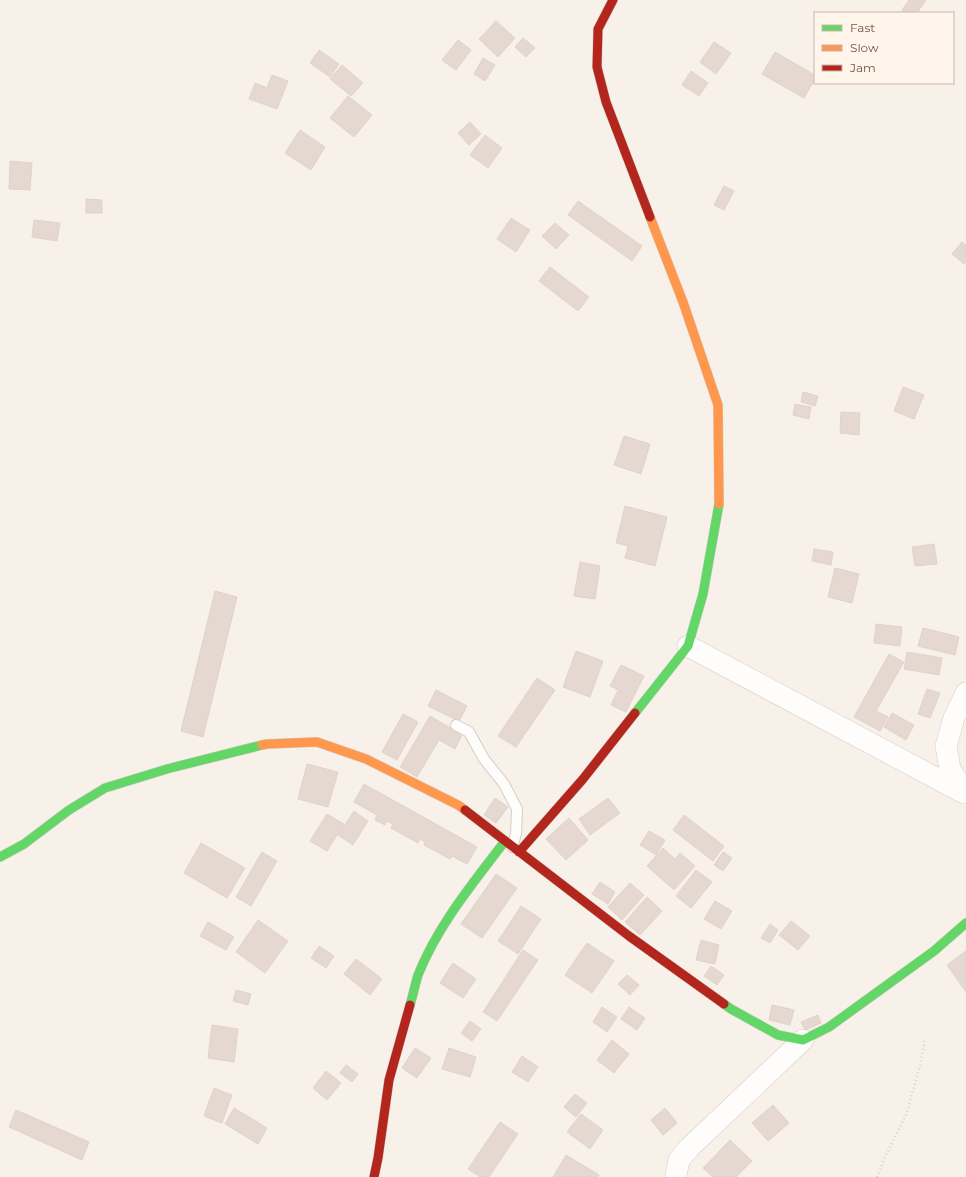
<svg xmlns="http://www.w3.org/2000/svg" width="966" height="1177" viewBox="0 0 966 1177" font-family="Montserrat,sans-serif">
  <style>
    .building { fill: #e4d8d1; stroke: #e0d3cc }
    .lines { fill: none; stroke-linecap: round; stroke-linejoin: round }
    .lane-casing { stroke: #d6ccc6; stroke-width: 12 }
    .street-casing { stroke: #d6ccc6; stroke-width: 22 }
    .fast-casing { stroke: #d7ccc6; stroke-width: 10 }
    .slow-casing { stroke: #d7ccc6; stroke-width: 10 }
    .jam-casing { stroke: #d7ccc6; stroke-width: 10 }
    .path { stroke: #dad0cd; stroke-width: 2.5; stroke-dasharray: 1 3; stroke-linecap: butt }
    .lane { stroke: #fefdfc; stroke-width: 10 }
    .street { stroke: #fefdfc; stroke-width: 21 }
    .fast { stroke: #63d668; stroke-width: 9 }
    .slow { stroke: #ff974d; stroke-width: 9 }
    .jam { stroke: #b3261e; stroke-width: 9 }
  </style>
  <rect width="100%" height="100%" fill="#f7f1ea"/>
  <path class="building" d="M909,0H926L917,13H906L902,10Z
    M496,21L515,38L498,57L479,39Z
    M523,38L535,48L526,57L515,47Z
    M458,40L471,50L456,70L442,60Z
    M714,42L731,53L716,74L700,62Z
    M319,50L339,64L330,77L310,63Z
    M775,52L815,75V79L804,98L762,74Z
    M483,58L495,65L485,81L474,74Z
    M342,65L363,83L351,96L330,79Z
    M691,71L708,83L699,96L682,85Z
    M272,75L288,81L277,109L249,99L255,83L267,88Z
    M348,96L372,115L354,137L330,118Z
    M470,122L481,134L469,145L458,133Z
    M300,130L325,147L311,170L285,153Z
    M485,135L502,148L488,168L470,155Z
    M10,161L32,163L30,190L9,189Z
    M724,186L734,191L724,210L714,205Z
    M86,199L102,200V213H86Z
    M578,201L642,246L632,261L568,215Z
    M511,218L530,230L516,252L497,239Z
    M34,220L60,223L57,241L32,237Z
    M555,223L569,235L556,249L542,236Z
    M962,242L966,245V261L964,264L952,254Z
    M550,267L589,297L578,311L539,281Z
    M903,387L924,395L914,419L894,411Z
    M803,392L818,396L815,406L801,402Z
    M795,404L811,407L809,419L793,415Z
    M841,412L860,413L859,435L840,433Z
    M624,436L650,444L641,474L614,465Z
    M625,506L667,517L655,566L625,558L628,546L616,543Z
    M934,544L937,564L915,566L912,547Z
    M814,549L833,552L831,565L812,561Z
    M580,562L600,566L595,599L574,596Z
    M835,568L859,574L852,603L828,597Z
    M215,591L237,597L203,737L181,731Z
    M876,624L902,627L900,646L874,643Z
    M923,628L959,637L955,655L918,646Z
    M576,651L603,661L590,697L563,687Z
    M907,652L942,658L939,675L904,669Z
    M889,654L904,662L876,711L888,717L880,731L854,717Z
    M621,665L644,676L626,712L611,705L618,690L610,686Z
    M537,678L555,690L516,747L498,736Z
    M927,689L940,693L930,718L918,714Z
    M436,690L467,706L459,721L428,706Z
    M892,713L914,725L906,740L884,727Z
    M403,714L418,722L397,760L382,752Z
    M430,716L462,735L455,749L439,740L417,777L400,767Z
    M307,764L338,772L328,807L298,799Z
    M364,784L477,847L467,864L452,856L450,859L424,845L425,842L420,839L418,843L391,828L393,824L387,821L385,825L375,820L377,815L354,802Z
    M495,798L508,807L496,823L484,815Z
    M608,798L620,813L590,835L579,819Z
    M354,811L368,821L353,845L338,835Z
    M327,814L344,824L327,851L310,841Z
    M684,815L724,846L713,861L673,830Z
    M569,818L588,840L566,860L546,839Z
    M649,831L665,840L656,855L640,845Z
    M201,843L245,868L227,898L184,873Z
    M663,848L675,859L680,853L695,866L674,890L647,866Z
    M262,852L277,861L251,906L236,897Z
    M723,852L732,858L723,871L714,865Z
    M696,870L712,882L691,908L676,896Z
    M496,874L517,888L482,938L461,924Z
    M600,882L615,892L608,904L592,894Z
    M630,883L644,895L622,920L608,907Z
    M647,897L662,911L640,935L625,922Z
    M715,901L732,911L721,929L704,919Z
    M521,906L541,919L518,954L498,941Z
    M258,920L288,941L265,973L236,952Z
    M791,921L810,936L798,950L779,935Z
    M208,922L234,937L226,950L200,936Z
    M770,924L778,930L770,943L761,938Z
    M701,940L719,945L715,964L696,960Z
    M587,943L614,961L592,993L565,975Z
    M319,946L334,956L326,968L311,958Z
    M523,950L538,960L497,1021L483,1012Z
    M966,951V992L947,965Z
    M356,959L382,979L370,995L344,974Z
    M453,963L476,979L463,998L440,983Z
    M711,966L724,975L717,985L704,976Z
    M627,975L639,985L630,995L618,984Z
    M236,990L251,994L248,1005L233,1001Z
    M772,1005L794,1010L790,1025L769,1020Z
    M602,1007L617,1017L607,1032L593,1022Z
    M629,1007L645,1018L637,1030L621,1019Z
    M818,1015L821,1023L805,1030L801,1022Z
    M470,1021L481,1029L472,1041L461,1033Z
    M212,1025L238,1029L234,1062L208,1058Z
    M612,1040L629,1054L614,1073L597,1060Z
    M415,1048L431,1058L417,1078L402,1068Z
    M449,1048L476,1057L470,1077L442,1069Z
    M522,1056L538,1067L528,1082L512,1072Z
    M346,1065L358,1074L352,1082L340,1073Z
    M326,1071L341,1083L327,1100L313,1088Z
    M214,1088L232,1095L222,1123L204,1116Z
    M575,1094L587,1103L576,1117L564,1107Z
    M773,1105L789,1123L768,1141L752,1123Z
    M234,1108L267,1128L258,1144L225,1124Z
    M665,1108L677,1123L663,1135L651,1120Z
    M16,1110L89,1142L82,1160L9,1127Z
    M581,1114L603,1130L590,1149L567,1132Z
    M500,1122L518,1134L489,1177H480L468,1169Z
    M730,1140L752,1161L736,1177H713L703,1168Z
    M566,1155L599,1175L598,1177H553Z"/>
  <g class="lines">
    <g class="lane-casing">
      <path id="lane" d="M456,725L469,732L484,759L504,784L517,809L516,834L512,847"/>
    </g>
    <g class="street-casing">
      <path id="street" d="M688,646L964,793
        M965,793L950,769L946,746L954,718L966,693
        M676,1177V1175L679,1160L689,1148L803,1040"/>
    </g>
    <g class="fast-casing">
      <path id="fast" d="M635,713L688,646L703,594L719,504
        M0,857L24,844L69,810L105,788L167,769L262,745
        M724,1004L731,1009L778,1035L803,1040L829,1027L934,951L966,923
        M410,1005C413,995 415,985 418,975C438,925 473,883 505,841"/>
    </g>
    <g class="slow-casing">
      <path id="slow" d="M650,217L683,302L718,405L719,504
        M262,745L267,744L317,742L366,759L458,805L465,810"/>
    </g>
    <g class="jam-casing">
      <path id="jam" d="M613,0L598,29L597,67L606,102L650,217
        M465,810L629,936L724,1004
        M519,852L583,779L635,713
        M374,1177L378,1158L389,1080L410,1005"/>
    </g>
    <path class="path" d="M877,1177L885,1157L907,1113L920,1065L925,1039"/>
    <use href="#lane" class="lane"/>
    <use href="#street" class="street"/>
    <use href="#fast" class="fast"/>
    <use href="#slow" class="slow"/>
    <use href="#jam" class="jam"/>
  </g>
  <rect x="814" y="12" width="140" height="72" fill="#fff5eb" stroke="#c9b5aa"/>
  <rect x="822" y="25" width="20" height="6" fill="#63d668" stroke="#c9b5aa"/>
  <text x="850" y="32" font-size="12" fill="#775448">Fast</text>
  <rect x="822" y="45" width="20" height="6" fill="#ff974d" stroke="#c9b5aa"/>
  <text x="850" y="52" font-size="12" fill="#775448">Slow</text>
  <rect x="822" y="65" width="20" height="6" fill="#b3261e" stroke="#c9b5aa"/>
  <text x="850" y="72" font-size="12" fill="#775448">Jam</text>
</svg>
